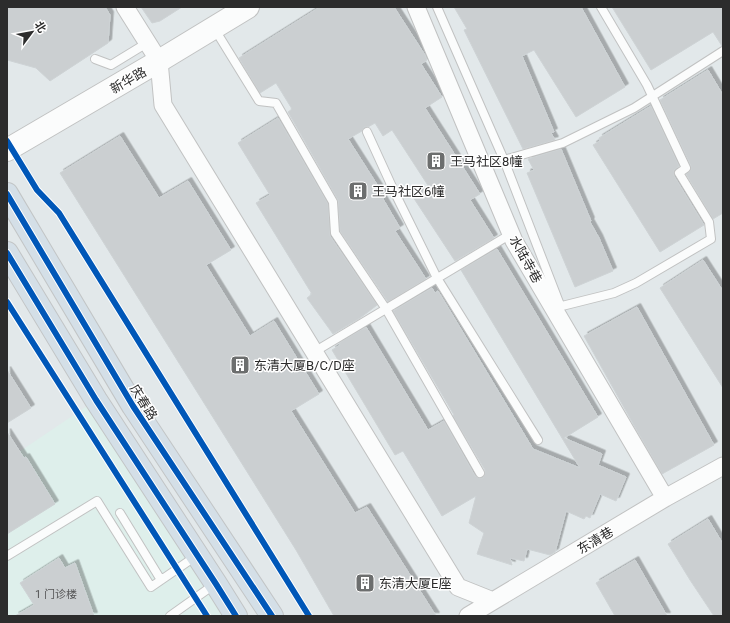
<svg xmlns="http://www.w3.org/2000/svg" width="730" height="623" viewBox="0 0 730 623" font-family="Roboto,'Noto Sans SC',sans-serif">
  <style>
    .medical { fill: #deefeb }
    .building { fill: #cbcfd1; stroke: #ced3d5; filter: url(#shadow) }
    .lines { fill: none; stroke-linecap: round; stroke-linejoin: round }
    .lane-casing { stroke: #c1c2c2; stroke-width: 10 }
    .street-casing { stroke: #c1c2c2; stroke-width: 19 }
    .secondary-casing { stroke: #c1c2c2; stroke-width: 24 }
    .primary-casing { stroke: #c2c5c6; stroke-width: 24 }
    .lane { stroke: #fbfcfc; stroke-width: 8 }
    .street { stroke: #fbfcfc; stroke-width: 17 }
    .secondary { stroke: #fbfcfc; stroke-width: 22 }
    .primary { stroke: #d4dfe7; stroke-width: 22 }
    .cycleway-casing { stroke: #fff; stroke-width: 8 }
    .cycleway { stroke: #0057b8; stroke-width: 6 }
    .labels { text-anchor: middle; stroke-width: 3; stroke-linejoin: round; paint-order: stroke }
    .number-label { font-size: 11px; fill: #565657 }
    .street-label { font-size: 13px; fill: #2c2c2c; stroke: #fff }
    .poi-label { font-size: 13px; fill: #2c2c2c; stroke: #fff; text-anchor: start }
  </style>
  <defs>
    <filter id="shadow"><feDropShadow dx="3.5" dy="-3.5" stdDeviation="0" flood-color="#0004"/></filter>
  </defs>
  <rect width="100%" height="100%" fill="#e2e8ea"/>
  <path class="medical" d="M96,400L236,616H7V460Z"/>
  <path class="building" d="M7,7H105L110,15L108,43L50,81L36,68L7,60Z
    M141,7H182L160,21L152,23Z
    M320,7H394L425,55L427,60L421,64L442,97L425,108L480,194L470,200L494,238L455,261L413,197L429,187L392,130L383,136L375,123L368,127H364L362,131L348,139L385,197L383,199L400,228L395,231L426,279L388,302L340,231L338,200L288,112L292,109L276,83L260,93L239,58Z
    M454,7H581L625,87L576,117L534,50L522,56L554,132L551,133L555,140L523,149L464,30L467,29Z
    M612,7H723V46H722L713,32L651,70Z
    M708,70L723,95V213L713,219L686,174L691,170V166L660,100Z
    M651,106L679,166L674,170V176L704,225L660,252L593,145L600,141L599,138Z
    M278,118L328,204L330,236L377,305L360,318L333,334L307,298L312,294L256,203L270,195L238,143Z
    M120,136L159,198L188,181L231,250L206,265L250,336L274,321L319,394L291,411L355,513L367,507L436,616H334L296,550L60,173Z
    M561,149L591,221L590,222L599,238L613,271L575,287L527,173L534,170L528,159Z
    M497,249L598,417L564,438L602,454L598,465L626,477L616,501L600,494L590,518L586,516L584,519L566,511L555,552L550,555L527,549L524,561L510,558L512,565L477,554L484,533L469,523L476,496L442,516L403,451L395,455L332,350L340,345L339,343L366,327L428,430L444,421L475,476L480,478H483L485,473V470L453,416L454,415L393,311L432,288L435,293L438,291L533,449L580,468L461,270Z
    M703,260L723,291V388L660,288Z
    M637,307L714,445L662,474L636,429L584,336Z
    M7,370L31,408L7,423Z
    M7,432L24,458L26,457L55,504L7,534Z
    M708,519L723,544V616H714L690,580L668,544Z
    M59,558L65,568L75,563L94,616H15L34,605L20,583Z
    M635,560L667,616H615L596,583Z"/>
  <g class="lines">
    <g class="lane-casing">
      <path id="lane" d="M437,7L504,160L563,143L634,108L723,51
        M214,28L259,101L276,103L333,202L335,233L386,309L480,473
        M95,59L111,65L147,43
        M367,132L394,191L437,278L538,440
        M504,160L560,305
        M554,308L614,293L636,283L711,239L709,222L679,173L686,168L647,85L601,7
        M314,352L511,234
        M120,513L161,580
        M7,556L97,501L151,587L196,556
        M170,616L215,584"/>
    </g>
    <g class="street-casing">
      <path id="street" d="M125,7L159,61L163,105L458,587L493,601
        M416,7L514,241L665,498
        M468,616L493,601L665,498L723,466"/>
    </g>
    <g class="secondary-casing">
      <path id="secondary" d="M7,150L159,61L248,7"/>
    </g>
    <g class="primary-casing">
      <path id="primary" d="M7,194L133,406L272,616
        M7,253L96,400L216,584L236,616"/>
    </g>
    <use href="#lane" class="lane"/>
    <use href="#street" class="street"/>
    <use href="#secondary" class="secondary"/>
    <use href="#primary" class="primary"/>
    <g class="cycleway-casing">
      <path id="cycleway" d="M7,141L37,190L59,213L309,616
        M7,194L133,406L272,616
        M7,253L96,400L216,584L236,616
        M7,302L207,616"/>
    </g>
    <use href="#cycleway" class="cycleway"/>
  </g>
  <defs>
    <g id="building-square" transform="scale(1)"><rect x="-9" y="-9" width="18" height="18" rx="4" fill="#6c6e6e" stroke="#fff"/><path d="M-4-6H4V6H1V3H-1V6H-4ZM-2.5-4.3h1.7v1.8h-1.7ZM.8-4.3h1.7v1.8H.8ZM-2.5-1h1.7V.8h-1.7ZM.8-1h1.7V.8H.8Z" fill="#fff"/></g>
  </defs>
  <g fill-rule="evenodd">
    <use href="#building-square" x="436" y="161"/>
    <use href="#building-square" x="358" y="191"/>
    <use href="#building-square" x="240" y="365"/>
    <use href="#building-square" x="365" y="583"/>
  </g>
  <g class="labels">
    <g class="number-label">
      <text x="56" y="598">1 门诊楼</text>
    </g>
    <g class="street-label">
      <text transform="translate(128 80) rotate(-30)" y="5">新华路</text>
      <text transform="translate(526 259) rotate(61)" y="5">水陆寺巷</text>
      <text transform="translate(144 402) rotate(58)" y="5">庆春路</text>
      <text transform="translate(595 540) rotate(-31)" y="5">东清巷</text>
    </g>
    <g class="poi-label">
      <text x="450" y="166">王马社区8幢</text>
      <text x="372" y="196">王马社区6幢</text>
      <text x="254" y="370">东清大厦B/C/D座</text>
      <text x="379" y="588">东清大厦E座</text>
    </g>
  </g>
  <rect width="730" height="623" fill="none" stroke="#2c2c2c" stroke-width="16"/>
  <g transform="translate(32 32) rotate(58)" stroke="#ffffff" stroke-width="3" paint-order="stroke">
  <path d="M0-3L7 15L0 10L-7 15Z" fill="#2c2c2c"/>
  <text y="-6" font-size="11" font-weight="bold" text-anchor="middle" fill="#2c2c2c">北</text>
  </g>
</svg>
